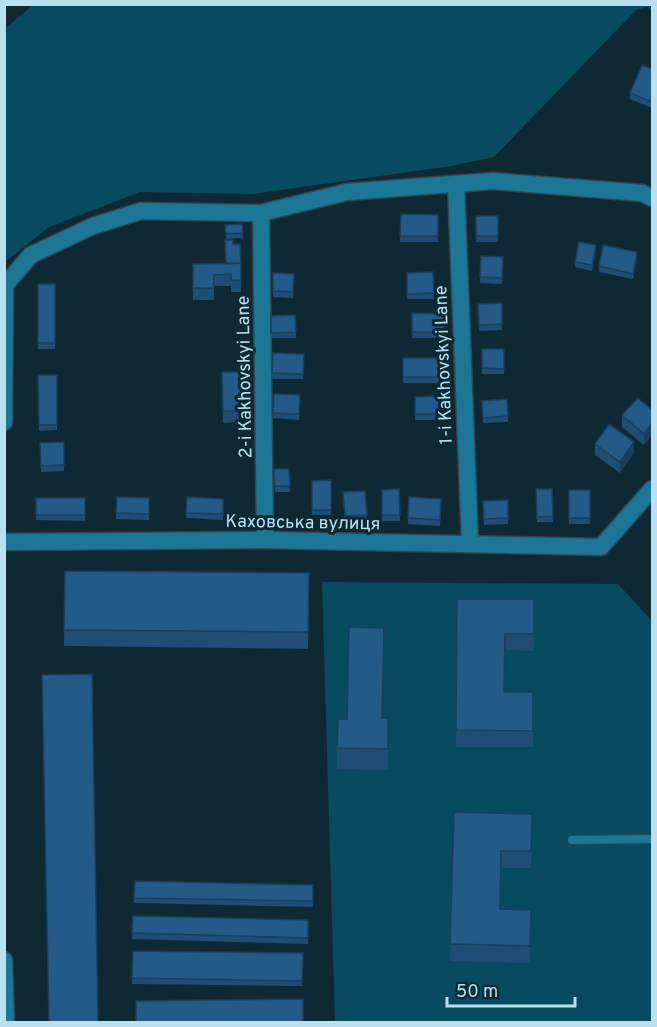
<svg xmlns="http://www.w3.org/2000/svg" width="657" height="1027" viewBox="0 0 657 1027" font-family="Overpass,sans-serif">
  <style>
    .green { fill: #084b61 }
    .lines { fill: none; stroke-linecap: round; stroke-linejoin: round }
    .service-casing { stroke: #304753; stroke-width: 10 }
    .minor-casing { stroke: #304753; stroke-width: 19 }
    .service { stroke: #1c7696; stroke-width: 8 }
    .minor { stroke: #1c7696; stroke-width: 16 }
    .wall { fill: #1f4d74 }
    .shaded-wall { fill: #193f5e }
    .building { fill: #245a87; stroke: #193f5e; stroke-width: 1.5 }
    .labels { text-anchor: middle; stroke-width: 6; stroke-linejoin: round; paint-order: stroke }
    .street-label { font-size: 18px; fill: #b9e0f1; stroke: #0f2934 }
  </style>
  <rect width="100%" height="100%" fill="#0f2934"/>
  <path class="green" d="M34,4H652V10L647,7L636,10L494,157L451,166L253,194L140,192L49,227L5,262V29Z
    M322,582L618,584L652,621V1022H335Z"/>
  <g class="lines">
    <g class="service-casing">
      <path id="service" d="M572,840L652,839"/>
    </g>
    <g class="minor-casing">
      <path id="minor" d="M456,184L470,544
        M261,213L265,540
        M5,285L31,255L93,226L141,211L261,213L347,192L493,181L642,193L652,198
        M4,422L5,285
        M4,542L265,540L601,547L652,489
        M4,960L6,1022"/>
    </g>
    <use href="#service" class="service"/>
    <use href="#minor" class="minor"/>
  </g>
  <path class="wall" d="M652,69V108L630,99V93Z
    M401,214L438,215V242H400Z
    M476,216H498V242H476Z
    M242,224L243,238L226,239L225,225Z
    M233,244L241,263V292H231V286H214V300H193V264H226Z
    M596,251L592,271L575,267V262Z
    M481,256L503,257L502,284L480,283Z
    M637,258L633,279L599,272V266Z
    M433,272L434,299H407V273Z
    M294,274L293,298L273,297V291Z
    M38,284H55V349H38Z
    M478,304L502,324V330L479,331Z
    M412,313L444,314V338H412Z
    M295,315L296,338H271V316Z
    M482,349H504V374H482Z
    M304,354L303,379H272V373Z
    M403,358H444L443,383H403Z
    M222,372H251L252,406H244V422L223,423Z
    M38,375H57V430L39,431Z
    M274,394L300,395L299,420L273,418Z
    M443,396V420H415V397Z
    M482,401L508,416V422L483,423Z
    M652,410L644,445L622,427V415Z
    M64,442V471L41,472L40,443Z
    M595,444L634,453L620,473L595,455Z
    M274,469H289L290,492H275Z
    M331,480V515H312V481Z
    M399,489L400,521H382V490Z
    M536,489H552L553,522H537Z
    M569,490H590V524H569Z
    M117,497L149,498V520L116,519Z
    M187,497L223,499V520L186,518Z
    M409,497L441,499L440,526L408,524Z
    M36,498H85V521L36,520Z
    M343,498L367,515V520L345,522Z
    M508,500V524L484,525L483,501Z
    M65,571L309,573L308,649L64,646Z
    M457,599H534V651L505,650L504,692H533V747H456Z
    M384,649L382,718L388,740V770L337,769V748L347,719Z
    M454,812L532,814L531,868H501L500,909L531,927L530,963L450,961Z
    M135,881L313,885V907L134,903Z
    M133,916L308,920V944L132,939Z
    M133,951L303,953L302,986L132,984Z"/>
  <path class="shaded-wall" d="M596,245V251L592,271V265Z
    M637,252V258L633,279V274Z
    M652,423V435L644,445V434Z
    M634,442V453L620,473V462Z"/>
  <path class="building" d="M642,65L652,69V102L630,93Z
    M401,214L438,215V236H400Z
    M476,216H498V236H476Z
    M242,224L243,233L226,234L225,225Z
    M225,240H233V244H240L241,263L226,264Z
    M579,242L596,245L592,265L575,262Z
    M603,245L637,252L633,274L599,266Z
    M481,256L503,257L502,278L480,277Z
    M241,263V280H231V274L214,275V288H193V264Z
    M433,272L434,293L407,294V273Z
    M273,273L294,274L293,292L273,291Z
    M38,284H55V343H38Z
    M502,303V324L479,325L478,304Z
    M412,313L444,314V332H412Z
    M295,315L296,332L271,333V316Z
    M482,349H504V369L482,368Z
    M273,353L304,354L303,374L272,373Z
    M403,358H444L443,377H403Z
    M222,372H251L252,394L244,395V411H223Z
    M38,375H57V425H39Z
    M274,394L300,395L299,414L273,413Z
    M443,396V414H415V397Z
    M638,398L652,410V423L644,434L622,415Z
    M507,399L508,416L483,418L482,401Z
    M609,424L634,442L620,462L595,444Z
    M64,442V465L41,466L40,443Z
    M274,469H289L290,486H275Z
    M331,480V510H312V481Z
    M399,489L400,515H382V490Z
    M536,489H552L553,516L537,517Z
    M569,490H590V518H569Z
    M365,491L367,515L345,516L343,492Z
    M117,497L149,498V514L116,513Z
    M187,497L223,499V514L186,513Z
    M409,497L441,499L440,520L408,518Z
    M36,498H85V515H36Z
    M508,500V518L484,519L483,501Z
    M65,571L309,573L308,632L64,630Z
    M457,599H534V634H505L504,692H533V731L456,730Z
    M349,627L384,628L382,718H388V749L337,748L338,719H347Z
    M92,674L98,1023H49L42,675Z
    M454,812L532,814L531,851H501L500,909L531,910L530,946L450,944Z
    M135,881L313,885V901L134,898Z
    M133,916L308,920V938L132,933Z
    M133,951L303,953L302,981L132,978Z
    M303,999V1023H136V1001Z"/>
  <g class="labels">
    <g class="street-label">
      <text transform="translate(443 365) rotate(-92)" y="6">1-i Kakhovskyi Lane</text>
      <text transform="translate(244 377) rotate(-91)" y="6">2-i Kakhovskyi Lane</text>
      <text transform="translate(303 522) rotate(1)" y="6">Каховська вулиця</text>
    </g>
  </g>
  <rect width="657" height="1027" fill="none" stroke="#b9e0f1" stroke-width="12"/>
  <path d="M447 997v9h128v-9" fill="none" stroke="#b9e0f1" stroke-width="3"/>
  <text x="456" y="997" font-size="18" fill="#b9e0f1" stroke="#0f2934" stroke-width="4.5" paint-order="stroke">50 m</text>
</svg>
